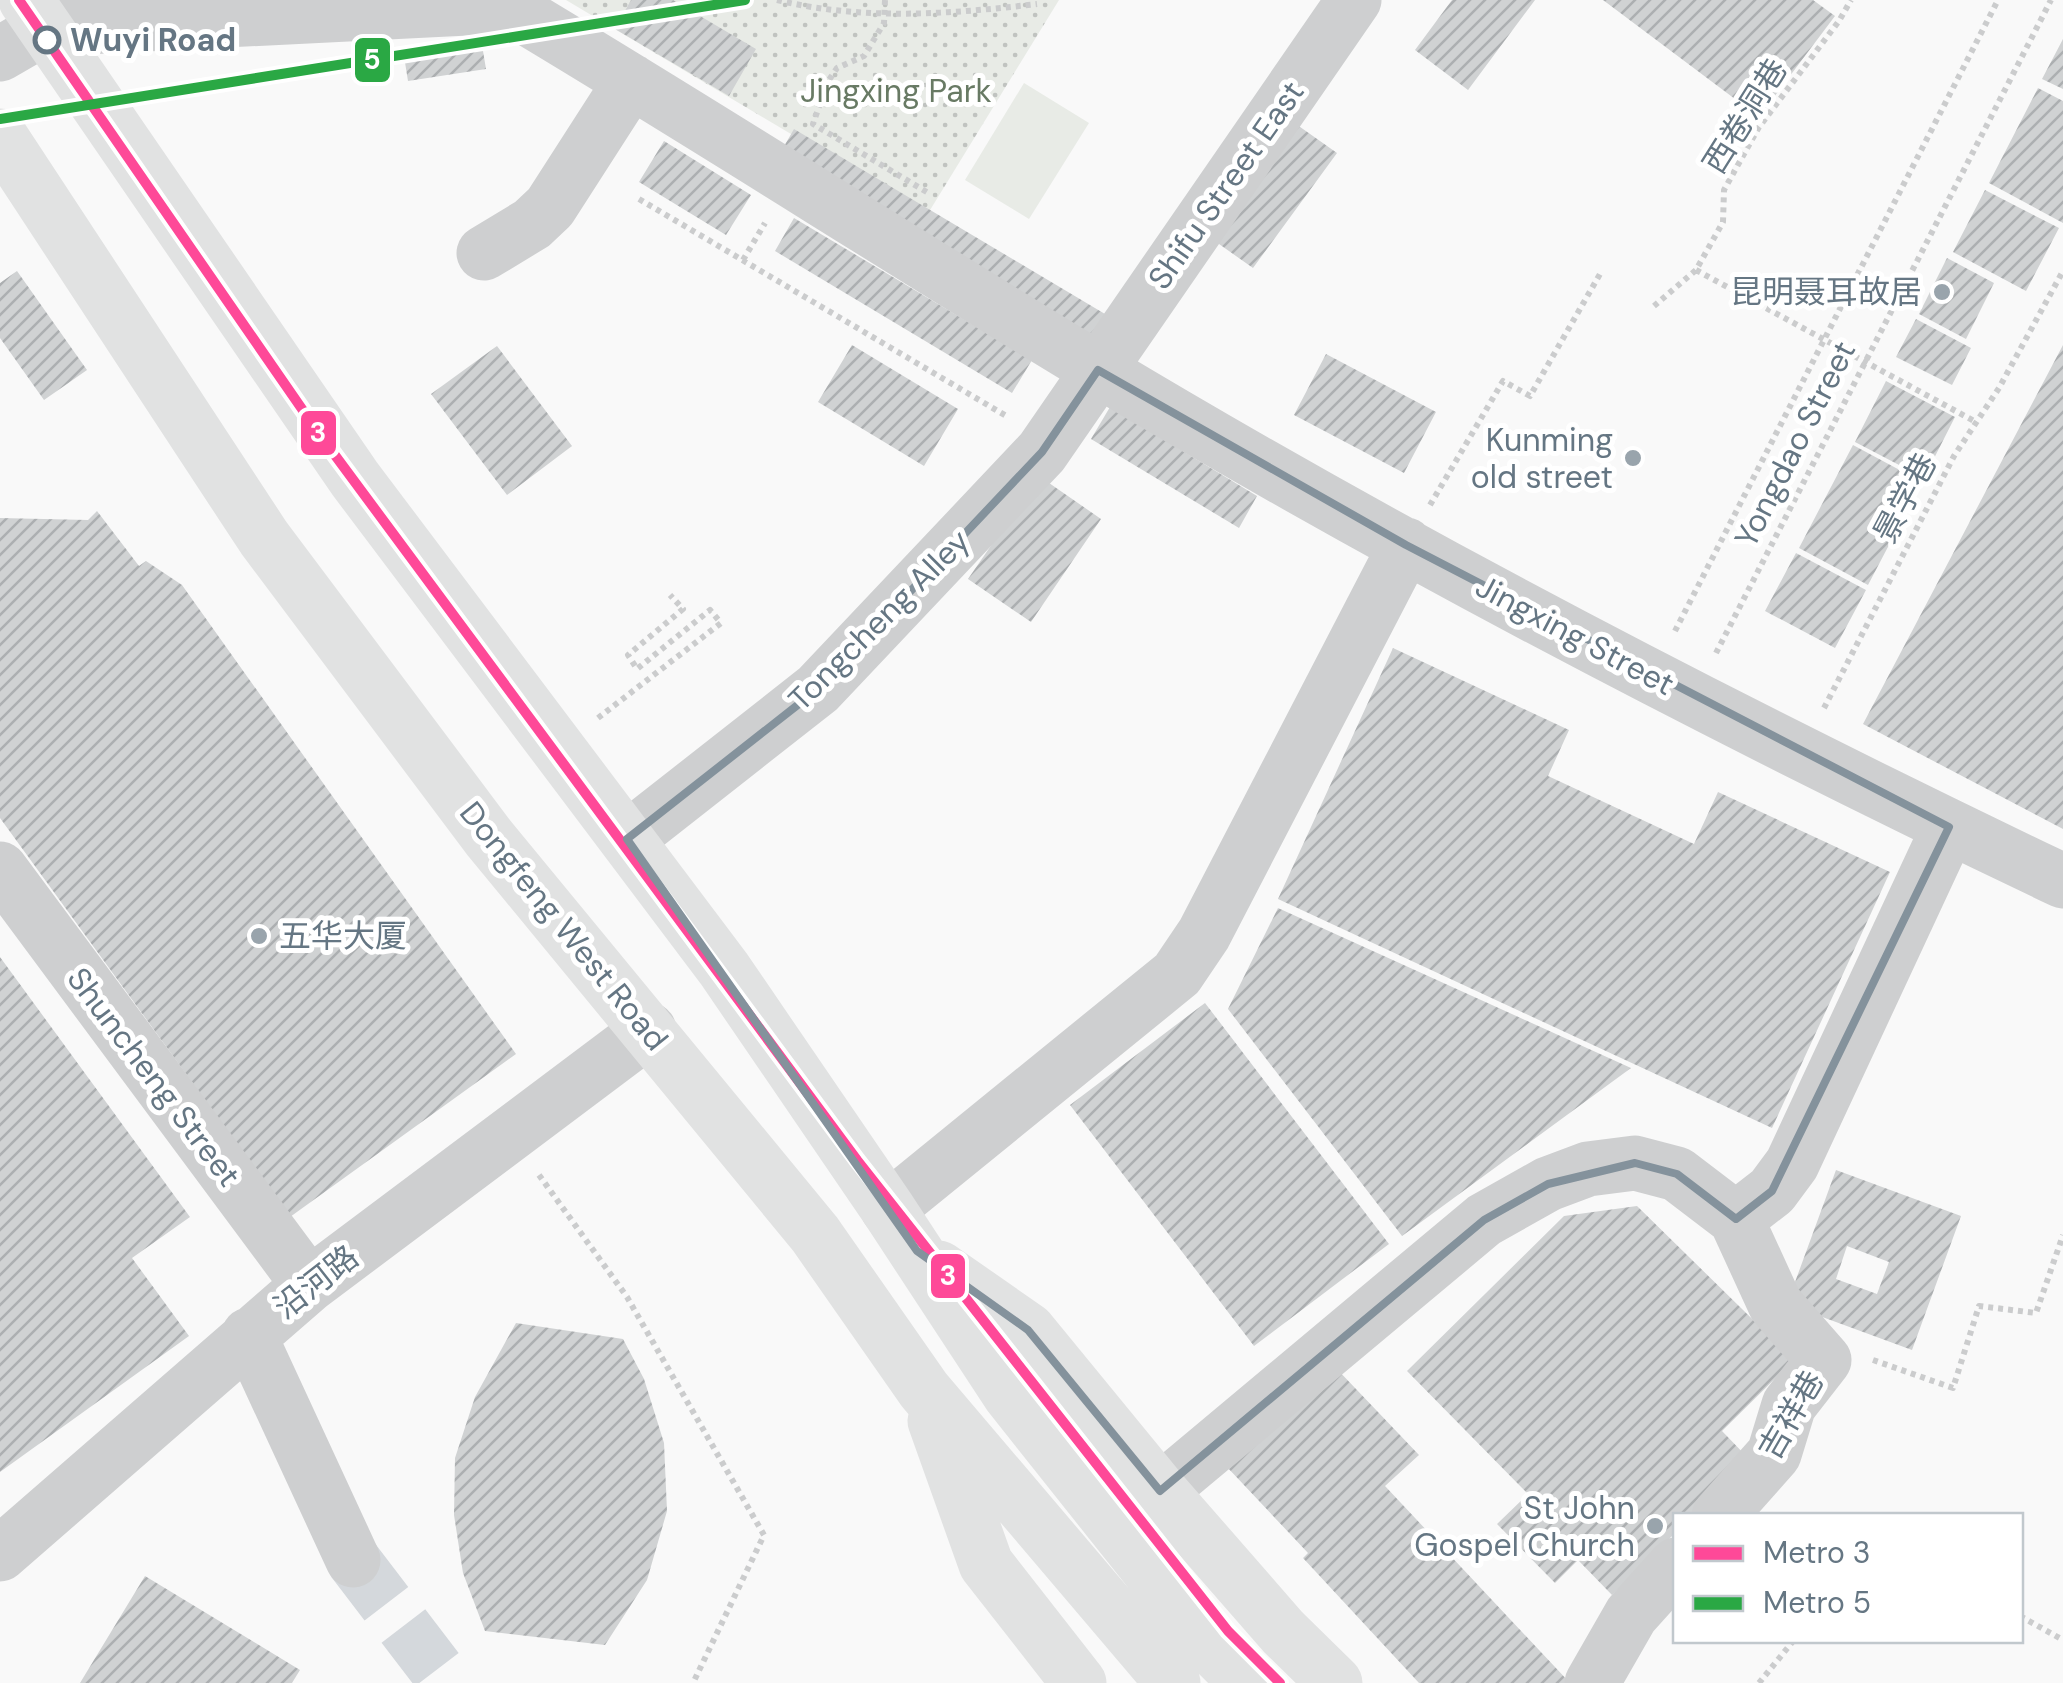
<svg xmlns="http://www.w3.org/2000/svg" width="2063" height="1683" viewBox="0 0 2063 1683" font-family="'DM Sans','Noto Sans SC',sans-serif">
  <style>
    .grass { fill: url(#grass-dots) }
    .garden { fill: #e8ebe6 }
    .building { fill: url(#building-hatch); fill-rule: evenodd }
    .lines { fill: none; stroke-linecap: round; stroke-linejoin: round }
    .minor-tunnel { stroke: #d4d8dc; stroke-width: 55; stroke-dasharray: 55 28; stroke-linecap: butt }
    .path { stroke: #cbcccd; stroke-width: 6; stroke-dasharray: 5 5; stroke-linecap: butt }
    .minor { stroke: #cecfd0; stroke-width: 55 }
    .major { stroke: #e1e2e2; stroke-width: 55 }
    .metro-1-casing { stroke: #fff; stroke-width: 18 }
    .metro-2-casing { stroke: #fff; stroke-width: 18 }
    .metro-1 { stroke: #fe4998; stroke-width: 10 }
    .metro-2 { stroke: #2aa844; stroke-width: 10 }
    .marked { fill: none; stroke: #84929c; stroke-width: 8; stroke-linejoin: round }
    .stop-dot { fill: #fff; stroke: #657683; stroke-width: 5 }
    .poi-dot { fill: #99a4ac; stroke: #fff; stroke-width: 4 }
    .labels { text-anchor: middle; stroke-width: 10; stroke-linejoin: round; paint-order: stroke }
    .stop-label { font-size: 32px; font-weight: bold; fill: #657683; stroke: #fff; text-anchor: start }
    .park-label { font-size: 32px; fill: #687a64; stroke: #fff }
    .street-label { font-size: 32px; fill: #657683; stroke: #fff }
    .poi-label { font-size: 32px; fill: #657683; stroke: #fff; text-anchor: end }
    .line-badge { stroke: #fff; stroke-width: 4 }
    .badge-label { font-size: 28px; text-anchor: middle; font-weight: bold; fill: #fff }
  </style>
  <defs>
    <pattern id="grass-dots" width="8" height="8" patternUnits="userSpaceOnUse" patternTransform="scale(2.5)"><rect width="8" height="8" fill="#e8ebe6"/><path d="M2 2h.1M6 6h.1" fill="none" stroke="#c0c3c0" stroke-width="1.8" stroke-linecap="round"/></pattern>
    <pattern id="building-hatch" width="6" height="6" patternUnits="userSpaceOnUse" patternTransform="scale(2.5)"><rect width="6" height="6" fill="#d0d2d3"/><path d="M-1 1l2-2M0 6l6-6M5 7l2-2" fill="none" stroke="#acafb1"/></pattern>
  </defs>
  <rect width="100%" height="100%" fill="#f9f9f9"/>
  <path class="grass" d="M566,0H1059L927,215Z"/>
  <path class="garden" d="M1024,83L1089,123L1029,219L965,180Z"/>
  <path class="building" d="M631,0H673L756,49L729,96L615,29Z
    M1452,0H1535L1468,90L1415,50Z
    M1603,0H1813L1835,16L1759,117Z
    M2063,39V89L2042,79Z
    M482,45L486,69L408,81L403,50L427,46V54Z
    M2038,88L2063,101V223L1989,183Z
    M1286,117L1337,153L1253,268L1202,232Z
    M794,129L1105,314L1089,341L779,155Z
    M664,141L751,195L726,235L639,182Z
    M1985,190L2059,228L2026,291L1953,252Z
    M794,218L1032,360L1012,393L775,251Z
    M1947,258L1994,283L1966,339L1919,314Z
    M17,271L87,370L44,400L0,338V283Z
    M1916,319L1971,348L1952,385L1896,357Z
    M852,345L958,409L924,466L818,402Z
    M2063,345V829L1863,724Z
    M497,346L572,446L507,495L431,394Z
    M1326,354L1436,412L1404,473L1294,415Z
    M1886,381L1955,417L1924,478L1855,442Z
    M1110,407L1257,496L1239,528L1091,439Z
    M1853,445L1922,482L1868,585L1799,548Z
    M1039,476L1101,519L1031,622L968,579Z
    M97,511L139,566L146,561L182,585L516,1054L290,1217L0,818V518L88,520Z
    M1796,553L1866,590L1835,648L1765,611Z
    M1393,648L1569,730L1548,776L1694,844L1718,792L1890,872L1772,1128L1278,899Z
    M1278,908L1631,1068L1402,1236L1228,1009Z
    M0,957L190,1217L132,1258L189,1336L0,1472Z
    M1205,1003L1389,1244L1254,1346L1070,1105Z
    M1836,1170L1961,1216L1912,1350L1787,1304ZM1847,1246L1889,1262L1877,1294L1836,1279Z
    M1637,1206L1794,1360L1722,1431L1749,1459L1692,1516H1676V1532L1612,1595L1578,1560L1555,1583L1497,1524L1528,1494L1407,1371L1564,1216Z
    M516,1323L623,1339L644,1379L664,1443L667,1511L647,1580L605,1645L485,1631L463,1573L454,1515L455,1458L475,1397Z
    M1335,1367L1419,1455L1385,1486L1570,1683H1419L1303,1558L1308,1553L1227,1467Z
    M145,1576L300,1670L292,1683H80Z"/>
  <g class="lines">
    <path class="minor-tunnel" d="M353,1560L447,1683"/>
    <path class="path" d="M777,0C863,21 951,14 1037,4
      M885,0L884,23L864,56L837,68L827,83L813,124L930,194
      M639,199L1008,417
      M743,260L765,223
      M1696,270L1976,422
      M1654,306L1696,270L1723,222L1724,190L1759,127L1839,21L1851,0
      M1430,505L1503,381L1530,396L1600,274
      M1675,631L1998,0
      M1716,653L2051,0
      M1824,708L1954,456L1999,388L2063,271
      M598,718L721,623L710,610L637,669L628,655L683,609L670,595
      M539,1175L627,1297L764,1535L693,1683
      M1873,1360L1953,1388L1979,1306L2036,1313L2063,1235
      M2020,1616L2063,1640
      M1759,1683L1794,1640"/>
    <path class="minor" d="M497,0C699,120 896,248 1097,369C1408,556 1736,725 2063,881
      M46,29L507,6
      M0,54L76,10
      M484,253L532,224L550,207L631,81
      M627,839L818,689L1042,452L1354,0
      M0,869L309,1285
      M888,1209L1177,974L1204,934L1406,545
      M1736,1219L1772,1191L1792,1164L1949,827
      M249,1335L353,1560
      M1160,1491L1484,1220L1548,1184L1588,1169L1635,1163L1677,1174L1736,1219L1775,1304L1824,1360L1789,1405L1774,1454L1719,1516
      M0,1554L309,1285L649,1030
      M1592,1683L1631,1615L1676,1565"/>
    <path class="major" d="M26,0L355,479L724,969L888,1209L1010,1395L1208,1644L1247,1683
      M0,136L264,538L489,838L815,1234L924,1390L1173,1683
      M939,1268L1028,1330L1160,1491L1283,1632L1335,1683
      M935,1421L986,1564L1079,1683"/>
    <g class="metro-1-casing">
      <path id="metro-1" d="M19,0L320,435L857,1160L1228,1631L1280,1683"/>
    </g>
    <g class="metro-2-casing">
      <path id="metro-2" d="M0,119L745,0"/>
    </g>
    <use href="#metro-1" class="metro-1"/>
    <use href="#metro-2" class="metro-2"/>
  </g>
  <path class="marked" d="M1098,370L1406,545L1949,827L1772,1191L1736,1219L1677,1174L1635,1163L1548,1184L1484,1220L1160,1491L1028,1330L917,1251L627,839L818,689L1042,452Z"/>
  <circle class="stop-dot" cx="47" cy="40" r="12"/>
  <g class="poi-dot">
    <circle cx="1942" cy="292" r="10"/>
    <circle cx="1633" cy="458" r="10"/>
    <circle cx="259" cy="936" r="10"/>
    <circle cx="1655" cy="1526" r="10"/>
  </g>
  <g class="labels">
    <g class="stop-label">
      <text x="70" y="51">Wuyi Road</text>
    </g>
    <g class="park-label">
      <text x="896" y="102">Jingxing Park</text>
    </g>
    <g class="street-label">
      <text transform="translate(1745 116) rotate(-58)" y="11">西卷洞巷</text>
      <text transform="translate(1226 185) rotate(-55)" y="11">Shifu Street East</text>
      <text transform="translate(1795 444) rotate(-63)" y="11">Yongdao Street</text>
      <text transform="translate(1905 498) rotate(-62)" y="11">景学巷</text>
      <text transform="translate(879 620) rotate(-45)" y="11">Tongcheng Alley</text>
      <text transform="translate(1575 635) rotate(28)" y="11">Jingxing Street</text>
      <text transform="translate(564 926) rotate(51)" y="11">Dongfeng West Road</text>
      <text transform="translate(154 1077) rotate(53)" y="11">Shuncheng Street</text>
      <text transform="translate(316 1282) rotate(-38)" y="11">沿河路</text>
      <text transform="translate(1791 1415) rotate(-60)" y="11">吉祥巷</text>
    </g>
    <g class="poi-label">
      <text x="1922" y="303">昆明聂耳故居</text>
      <text x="1613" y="451">Kunming<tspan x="1613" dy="37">old street</tspan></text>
      <text x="279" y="947" text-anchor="start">五华大厦</text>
      <text x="1635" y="1519">St John<tspan x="1635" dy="37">Gospel Church</tspan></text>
    </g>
  </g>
  <g class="line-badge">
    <rect x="353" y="36" width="39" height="48" rx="10" fill="#2aa844"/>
    <rect x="299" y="409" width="39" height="48" rx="10" fill="#fe4998"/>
    <rect x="929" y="1252" width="38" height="48" rx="10" fill="#fe4998"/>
  </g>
  <g class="badge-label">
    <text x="372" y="69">5</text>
    <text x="318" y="442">3</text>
    <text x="948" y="1285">3</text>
  </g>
  <rect x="1673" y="1513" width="350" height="130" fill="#ffffff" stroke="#c1c8cd" stroke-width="2.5"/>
  <rect x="1693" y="1546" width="50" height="15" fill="#fe4998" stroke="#c1c8cd" stroke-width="2.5"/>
  <text x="1763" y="1563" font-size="30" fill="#657683">Metro 3</text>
  <rect x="1693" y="1596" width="50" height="15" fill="#2aa844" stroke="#c1c8cd" stroke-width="2.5"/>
  <text x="1763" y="1613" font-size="30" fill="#657683">Metro 5</text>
</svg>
